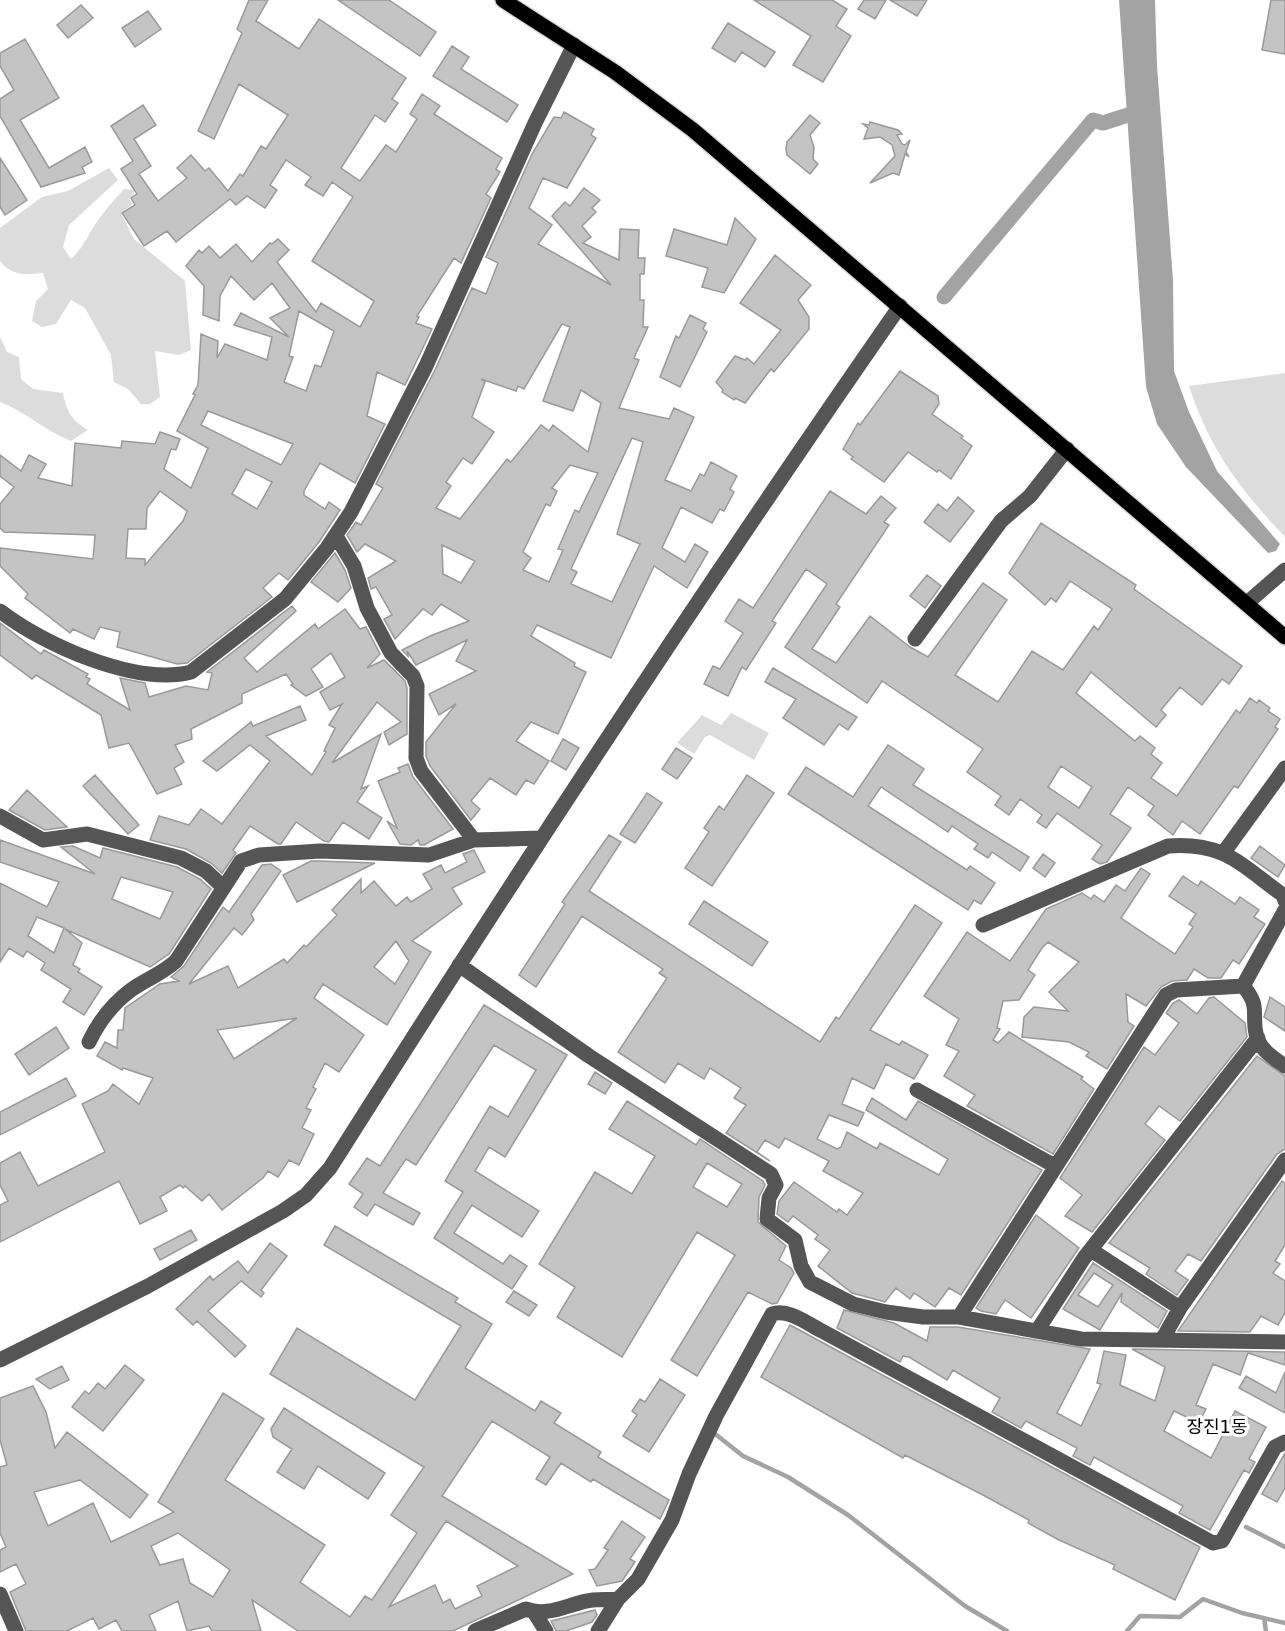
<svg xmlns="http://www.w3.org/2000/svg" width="1285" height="1631" viewBox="0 0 1285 1631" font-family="'DejaVu Sans','Noto Sans KR',sans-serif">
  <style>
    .green { fill: #dcdcdc }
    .water { fill: #a3a3a3 }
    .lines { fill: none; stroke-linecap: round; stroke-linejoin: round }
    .stream { stroke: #a3a3a3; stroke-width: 4.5 }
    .canal { stroke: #a3a3a3; stroke-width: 15 }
    .building { fill: #c4c4c4; stroke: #999; stroke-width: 1.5; fill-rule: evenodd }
    .major-casing { stroke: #dbdbdb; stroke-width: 18 }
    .minor { stroke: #555; stroke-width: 15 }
    .major { stroke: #000; stroke-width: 15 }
    .labels { text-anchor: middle; stroke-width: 6; stroke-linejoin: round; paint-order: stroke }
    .quarter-label { font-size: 18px; fill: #000; stroke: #fff }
  </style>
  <rect width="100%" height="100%" fill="#fff"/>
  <path class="green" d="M109,168L118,180L69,225L63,247L71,259C83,248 87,237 96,223C104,211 114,200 124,189L134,190V194L129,199L132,204L121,213L134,239L185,281L191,350L179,355L155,351L160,397L150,404H141L128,389L114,382L111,355L85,308L71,300L56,324L42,327L32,321L36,301L48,289L43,273C25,275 12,276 0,261V228L42,197L68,191Z
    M0,337L7,352L19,357L21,379L33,389L63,393C67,412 71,420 88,430L71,441C44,430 26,412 0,402Z
    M1285,373V537C1240,489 1210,450 1189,386Z
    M731,713L769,733L754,760L710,735L705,737L694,754L677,743L702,715L721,725Z"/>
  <path class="water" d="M1119,0H1155L1157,66L1173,280L1174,371L1189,412L1217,471L1280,544L1276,551L1268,553L1186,467L1157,424L1146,387Z"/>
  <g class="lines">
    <path class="stream" d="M714,1433L743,1456L788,1477L848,1515L965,1606L1007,1631
      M1246,1527L1285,1547
      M1264,1618L1266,1631
      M1127,1631L1140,1616L1180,1617L1203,1599L1242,1613L1285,1623"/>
    <path class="canal" d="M944,297L1093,120L1103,123L1147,109"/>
  </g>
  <path class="building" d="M249,0H268L256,21L299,49L319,19L406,78L392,99L398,103L385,122L375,115L341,168L360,181L386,145L396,152L417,119L410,114L422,94L440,106L434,114L502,158L496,169L500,172L486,194L491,198L461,263L454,258L417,316L419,317L416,323L432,329L405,385L377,372L367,416L385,424L355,483L320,463L304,491V495L325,509L329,502L340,510L319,542L288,580L279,573L263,588L272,597L187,663L177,664L117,647L120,632L100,627L94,639L73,629L70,633L25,598L28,594L0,566V548L93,559L95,535L4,532L0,528V504L14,487L0,476V455L21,471L29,455L46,464L38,478L72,486L75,443L121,448L122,441L155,444L160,432L180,439L176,450L171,449L164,469L191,488L208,448L177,431L195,395L193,394L198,385L201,334L218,341L217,358L225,344L267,360L272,337L234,325L241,313L289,337L270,318L290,308L272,283L254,300L231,276L220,296L219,321L203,315L204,286L186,266L199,250L202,253L209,246L220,258L236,244L252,262L270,243L272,244L278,239L289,250L277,262L316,312L321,303L360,327L374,301L312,261L353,197L332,182L323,196L305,185L311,177L286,160L270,185L277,190L265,208L247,196L236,205L230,199L176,242L167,231L144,246L122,213L135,205L131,198L137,194L121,169L133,161L111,126L143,105L156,125L134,139L151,166L139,174L158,201L187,178L177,168L191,155L205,171L209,168L228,191L240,174L243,176L261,146L266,149L288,115L239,84L214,139L198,131L242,33L237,29ZM299,311L334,331L321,367L315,365L306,391L284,382L293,357L289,356ZM208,411L293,444L281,465L201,425ZM246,469L272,482L257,509L232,494ZM160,491L187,511L183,521L145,565V559L126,558L128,529H146L147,508Z
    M338,0H389L436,32L420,56Z
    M754,0H832L847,9L836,26L851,36L823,82L793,65L811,36Z
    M864,0H886L875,19L858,9Z
    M890,0H927L917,16Z
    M1271,0H1285V54L1262,50Z
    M81,5L93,18L68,38L57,25Z
    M148,11L161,29L135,47L122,28Z
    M728,23L775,52L765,67L742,52L735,62L712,48Z
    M25,39L59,98L20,120L49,168L85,147L92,162L82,167L85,173L41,187L0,116V99L14,90L0,66V53Z
    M452,46L469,57L461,69L518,105L507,122L433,76Z
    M564,112L594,129L591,135L596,138L567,188L543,178L529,208L552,225L538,244L611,285L552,216L565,202L570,206L584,188L600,200L592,208L596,212L582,226L591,237L583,243L619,260L620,229L639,230L638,258H645L644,274H640V300H644L643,327H648L634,358L639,360L619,408L669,419L674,408L694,417L665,480L691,491L700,474L704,476L711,462L737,476L730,489L734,492L724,511L720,509L712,523L681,507L662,548L685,562L695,544L708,552L687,588L654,566L611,658L537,625L531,636L575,663L574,666L586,672L558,734L531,722L516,741L549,761L534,784L526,780L516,795L490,778L471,801L480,809L471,820L430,766L426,756V742L456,704L439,715L429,694L476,671L456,661L467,640L416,665L407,651L408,656L402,650L430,636L469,621L441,604L432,615L423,609L395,639L384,619L392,615L376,587L371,589L368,578L396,561L365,544L357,552L347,535L356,522L361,525L383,488L376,484L435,370L472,288L486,294L498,263L486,257L532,154L554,117L561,118ZM562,324L570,327L543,401L573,411L581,390L601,403L588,452L553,425L549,431L541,425L511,462L507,459L460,519L436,508L451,486L446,482L463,458L472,464L494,432L472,417L485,382L481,379L516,391L518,386L524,389ZM632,438L643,442L617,534L640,544L612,602L571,584L577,572L571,569ZM570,465L598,473L579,512L575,510L558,549L563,550L549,582L523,570L531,558L523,552L546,504L550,506L557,491L552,488ZM442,545L475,561L461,583L443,574Z
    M810,115L820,123L810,135L814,147L813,159L818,164L810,174L787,155L786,149L787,142Z
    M870,122L898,130L902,134L897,135L902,144L905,145L910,140L906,152L909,157L905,154L899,175L893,173L870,183L895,156L892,145L880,137L864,139L868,128L863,124L869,125Z
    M0,158L27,200L5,215L0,207Z
    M735,218L756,239L724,293L702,287L708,268L666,256L674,229L727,245Z
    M775,255L811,285L798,300L809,317V329L774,372L771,369L745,403L735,398L734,400L722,392L723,390L716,382L735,356L745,360L747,358L754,364L781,330L740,303Z
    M690,315L706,323L703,329L707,332L680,387L660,377L676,336L679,338Z
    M900,371L938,396L939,404L932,414L963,436L961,438L972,446L951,479L939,470L937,472L908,452L884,482L851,459L853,457L843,449L858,423L860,425Z
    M830,491L866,514L881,496L896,508L884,522L889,525L836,604L840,607L812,649L836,663L870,616L910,647L928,657L983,583L1007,600L955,675L998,702L1032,651L1063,670L1094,626L1098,630L1112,609L1070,581L1056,602L1051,598L1045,605L1009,573L1041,523L1136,585L1134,589L1242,666L1229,684L1222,679L1202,705L1180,687L1161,710L1166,715L1156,727L1091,672L1076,693L1135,741L1140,736L1155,748L1151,754L1162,763L1151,778L1177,796L1236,710L1240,713L1250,698L1257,703L1259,700L1270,708L1268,711L1280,719L1275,727L1278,729L1238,788L1234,786L1200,834L1182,821L1173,835L1148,815L1154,806L1128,787L1110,814L1131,828L1107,862L1100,864L1092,859L1102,845L1057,813L1046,828L1037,822L1042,815L1020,799L1009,815L995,805L1001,796L967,772L983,749L882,681L867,703L785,647L827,584L806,569L772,621L776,623L746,670L742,667L728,696L704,684L713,666L720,669L743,633L725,621L739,599L753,608ZM1061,766L1092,787L1079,808L1048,787Z
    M958,497L974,511L950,542L924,522L938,504L947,511Z
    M335,553L345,570L351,588L338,602L311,582Z
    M927,575L941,586L925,608L910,596Z
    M292,606L296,611L244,658L257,672L315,624L318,629L345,609L360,629L366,627L380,654L367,668L384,660L405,681L407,688V734L389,745L384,732L401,722L377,702L332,763L381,734L361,789L368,786L357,802L382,818L369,839L343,822L329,842L324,841L296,822L281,844H278L250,826L233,850L236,853L222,873L211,863L186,849L150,840L159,816L189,825L201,809L222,824L270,761L250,745L217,771L203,761L251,722L253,726L300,706L306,720L266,736L312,775L326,752L324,751L335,728L329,725L342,704L330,710L320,692L345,677L331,653L311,669L323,687L306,696L291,685L293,684L286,674L242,694V703L191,729L192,739L175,745L184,762L174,768L182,784L157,794L129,743L109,748L101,715L36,675L32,679L0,655V623L41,654L44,650L88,674L86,677L90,679L87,684L130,710L120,678L145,683L149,697L186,686L208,690L212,673L207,672Z
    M773,668L857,717L848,730L839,724L824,745L783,718L796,699L765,682Z
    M563,739L579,748L566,770L551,761Z
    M888,745L924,769L913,785L1029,857L1020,871L992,852L988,858L974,849L978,844L952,826L948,832L881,787L868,806L967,870L970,866L995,883L981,904L974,900L968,910L788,794L806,767L853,797Z
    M676,748L692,758L677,779L662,769Z
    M408,764L413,777L453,829L424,845H420L418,840L411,845L400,844L387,821L397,828L378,781L400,772L398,768Z
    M95,775L139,825L128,834L83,786Z
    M747,775L774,793L712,886L685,868L709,832L704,828L719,806L724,810Z
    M27,790L67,827L45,830L9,810Z
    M647,793L662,803L635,843L620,834Z
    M609,835L621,842L589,891L820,1042L836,1017L839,1019L915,905L942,923L870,1030L899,1045L902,1041L928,1055L914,1079L886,1064L874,1089L852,1078L842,1104L864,1113L858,1126L829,1115L817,1139L837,1149L841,1147L847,1132L877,1149L880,1143L939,1175L948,1159L866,1110L872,1098L906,1120L918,1101L1042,1170L961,1295L949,1288L935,1307L914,1293L910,1299L896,1288L885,1302L852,1293L818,1266L830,1250L815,1239L818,1235L793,1216L788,1222L777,1214L779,1201L794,1182L837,1212L839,1209L847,1215L863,1193L823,1171L829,1161L785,1138L779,1148L765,1140L757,1152L770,1161L726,1133L746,1105L734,1098L741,1088L710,1068L704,1079L678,1063L665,1083L618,1052L667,978L659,973L663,969L582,916L536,987L519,975L565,904L562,902Z
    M0,840L95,874L61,847L73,846L100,858L103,848L177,867L200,879L211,889L169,954L150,967L65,929L82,943L73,965L80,969L78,972L102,987L84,1015L63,1002L71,989L41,970L45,963L27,951L23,957L9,948L0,962V883L47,907L59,882L0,862ZM121,877L173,892L160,919L112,899ZM37,917L64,928L54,953L28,936Z
    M1260,846L1285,865L1278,877L1251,858Z
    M474,850L485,872L452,888L462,904L412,941L431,952L387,1025L323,984L314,998L364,1035L339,1072L325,1063L313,1087L316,1089L306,1108L311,1110L302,1128L314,1134L299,1165L289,1160L278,1177L268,1171L263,1178L222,1210L209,1194L202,1201L185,1186L183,1188L180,1185L160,1197L167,1211L140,1224L119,1181L0,1242V1205L8,1201L0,1185V1163L20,1152L38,1186L105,1152L82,1104L108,1091L113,1084L139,1104L153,1078L123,1068L122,1070L97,1056L105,1042L117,1048L118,1030H123L125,1008L160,984L179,981L171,977L184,966L223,907L229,912L262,865L271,864L281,871L251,914L254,920L242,935L234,928L189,984L228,966L238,988L284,959L287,963L304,945L306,947L337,915L332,910L361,879V893L374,881L396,906L407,897L411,902L432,889L423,874L441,865L445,873L467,862L463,854ZM396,941L409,961L395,984L374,967ZM297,1018L234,1059L217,1030Z
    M1043,854L1055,863L1045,877L1033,868Z
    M311,861H320L375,863L297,902L283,875Z
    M1141,868L1150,874L1121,918L1175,954L1193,927L1189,924L1196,914L1169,896L1183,876L1198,886L1201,881L1235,904L1240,897L1259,910L1254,917L1265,924L1239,964L1233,960L1221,978H1208L1194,969L1187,980L1172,981L1161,987L1146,1006L1126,994L1128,1022L1134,1026L1107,1069L1086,1056L1089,1052L1069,1042L1022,1037L1024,1017L1034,1007L1068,1011L1049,992L1079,962L1048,942L1042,948L1028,970L1035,975L1019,1000L1003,1001L997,1028L1000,1029L993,1040L998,1043L1009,1032L1083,1077L1081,1079L1094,1089L1053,1154L967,1106L975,1095L944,1076L959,1051L946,1045L959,1019L924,996L967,932L1010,961L1046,909L1082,893L1091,899L1094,895L1104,902L1116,885L1125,891Z
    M704,901L768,942L752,966L689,924Z
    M1214,997L1245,1023L1247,1037L1180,1121L1159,1106L1145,1124L1165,1140L1092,1232L1065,1216L1082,1195L1060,1178L1144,1047L1155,1055L1179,1023L1166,1013L1173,1003L1179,1000L1197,1014L1209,998Z
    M1270,997L1285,1007V1031L1264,1017Z
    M484,1005L567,1055L505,1157L489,1147L475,1171L539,1211L522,1237L472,1205L454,1233L503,1264L510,1255L527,1266L512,1289L434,1238L463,1192L445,1181L490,1106L508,1117L536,1070L494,1045L416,1165L406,1159L383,1193L420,1213L413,1225L375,1204L367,1216L354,1207L363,1194L349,1184L367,1158L380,1166Z
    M56,1027L69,1048L29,1075L15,1054Z
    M1257,1056L1285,1076V1149L1277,1154L1201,1261L1188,1254L1175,1271L1188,1280L1177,1295L1146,1274L1150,1268L1109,1243Z
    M595,1072L612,1083L605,1094L588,1084Z
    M66,1078L76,1096L0,1135V1112Z
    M627,1101L696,1145L700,1139L763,1181L765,1185L759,1197L758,1222L786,1246L779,1260L791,1268L794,1273L777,1303L772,1304L748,1292L697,1376L671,1360L735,1255L697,1232L622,1357L557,1317L575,1287L539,1264L595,1172L632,1194L655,1156L609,1129ZM707,1163L742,1184L727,1207L693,1187Z
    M1282,1181L1285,1183V1245L1275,1261L1280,1264L1273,1273L1285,1281V1313L1278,1325L1261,1316L1250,1332L1178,1331Z
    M1036,1215L1079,1248L1031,1318L1005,1300L996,1314L981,1311L976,1308Z
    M335,1226L458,1298L455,1302L492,1324L465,1368L535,1411L541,1401L561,1413L554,1423L601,1452L598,1457L669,1500L660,1519L593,1479L591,1482L561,1463L546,1485L536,1479L550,1457L492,1421L442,1496L573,1574L453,1631H298L252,1600L261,1631H212L209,1626L187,1631L178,1601L149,1615L156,1631H122L116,1620L99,1629L93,1618L67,1631H26L10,1592L26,1584L16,1564L0,1572V1550L6,1547L0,1533V1467L7,1465L0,1440V1398L33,1386L46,1412L55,1448L67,1432L148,1495L130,1518L80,1480L34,1492L48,1526L93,1503L111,1542L174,1512L158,1502L223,1393L264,1419L225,1480L325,1545L300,1582L350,1617L365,1596L372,1600L417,1533L391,1515L424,1467L270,1374L297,1328L415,1400L461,1326L324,1245ZM446,1521L518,1566L477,1586L482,1596L455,1609L450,1599L443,1603L435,1585L389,1607ZM178,1533L230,1570L213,1597L190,1583L183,1559L160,1565L151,1546Z
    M191,1230L197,1240L160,1260L154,1249Z
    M270,1243L287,1256L261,1290L264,1293L261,1297L241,1281L208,1311L246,1346L235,1357L197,1321L193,1325L176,1309L210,1276L213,1280L238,1261L248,1273Z
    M1093,1263L1167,1311L1158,1328L1121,1302L1122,1293L1100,1330L1063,1309ZM1094,1273L1113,1285L1098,1307L1078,1295Z
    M514,1291L537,1305L529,1316L506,1302Z
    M844,1310L894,1323L927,1341L930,1327H958L1090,1349L1057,1413L1081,1426L1101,1384L1097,1383L1104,1351L1126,1355L1120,1385L1155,1401L1165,1367L1132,1349L1285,1352V1365L1248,1353L1240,1375L1213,1364L1196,1405L1206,1409L1199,1423L1174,1411L1164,1431L1211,1458L1235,1411L1266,1427L1249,1459L1255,1462L1249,1473L1244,1470L1210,1530L1179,1513L1183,1506L1094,1457L1090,1465L1073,1456L1077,1448L1026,1421L1021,1428L992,1412L1000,1398L953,1370L947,1380L909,1357L903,1356L900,1362L837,1328Z
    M790,1325L1200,1547L1175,1600L1113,1569L1115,1565L1059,1540L1028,1523L1029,1520L983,1495L905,1455L903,1458L761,1377Z
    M125,1365L144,1380L103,1431L72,1407L85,1391L89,1394L98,1383L105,1389Z
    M62,1366L69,1380L50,1389L36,1379Z
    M1285,1372V1413L1239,1388L1246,1376L1276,1393Z
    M660,1379L685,1395L649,1452L623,1436L637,1415L632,1411L640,1399L645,1402Z
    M284,1408L385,1473L368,1499L318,1466L304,1489L277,1472L292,1449L273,1437L271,1429Z
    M1285,1453V1488L1277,1502L1262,1494Z
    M622,1521L645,1537L630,1559L635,1562L622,1581L597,1586L589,1570L595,1569L608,1550L604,1548Z
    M595,1610L597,1615L592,1622L566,1631H556L551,1621Z"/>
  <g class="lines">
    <g class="major-casing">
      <path id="major" d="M503,0L615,72L693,130L1285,637"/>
    </g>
    <path class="minor" d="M336,536L354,566L367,608L391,653L413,676L417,686L416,758L421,771L474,840
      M1247,603L1285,570
      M0,611C44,645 136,686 191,672L285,599L327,548L351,512L426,366L535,123L574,45
      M915,639L1001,521L1030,496L1067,449
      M0,816L43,840L87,834L181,858L206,871L222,886
      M1224,852L1285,768
      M983,925L1168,846C1224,842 1240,864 1283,895L1285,901
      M459,965L589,1056L771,1174L776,1185L769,1198L767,1219L795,1240L801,1266L810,1282L853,1304L886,1312L923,1317H959L1081,1339L1285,1342
      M1243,986C1263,1008 1249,1018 1258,1040C1263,1052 1275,1059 1285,1066
      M89,1042C99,1021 112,1004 131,990C146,979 162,974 176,961L241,861L259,855L320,851L429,855L474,840L540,838
      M917,1090L1055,1166
      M1091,1250L1180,1308
      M959,1317L1166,995L1176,990L1243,986L1285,910
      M1037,1331L1084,1258L1258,1038
      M1162,1340L1180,1308L1285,1160
      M0,1360L148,1286L283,1211L306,1195L330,1168C514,877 703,589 900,306
      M0,1594L16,1631
      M534,1612L546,1631
      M475,1631L526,1609C548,1618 572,1602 593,1600C602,1599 610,1600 618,1599
      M598,1631L618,1599L638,1579L672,1520L689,1474L716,1416L772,1314C788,1308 808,1324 822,1331L1213,1543L1222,1541L1275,1447L1285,1442"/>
    <use href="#major" class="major"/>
  </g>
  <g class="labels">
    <g class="quarter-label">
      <text x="1217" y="1433">장진1동</text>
    </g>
  </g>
</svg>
